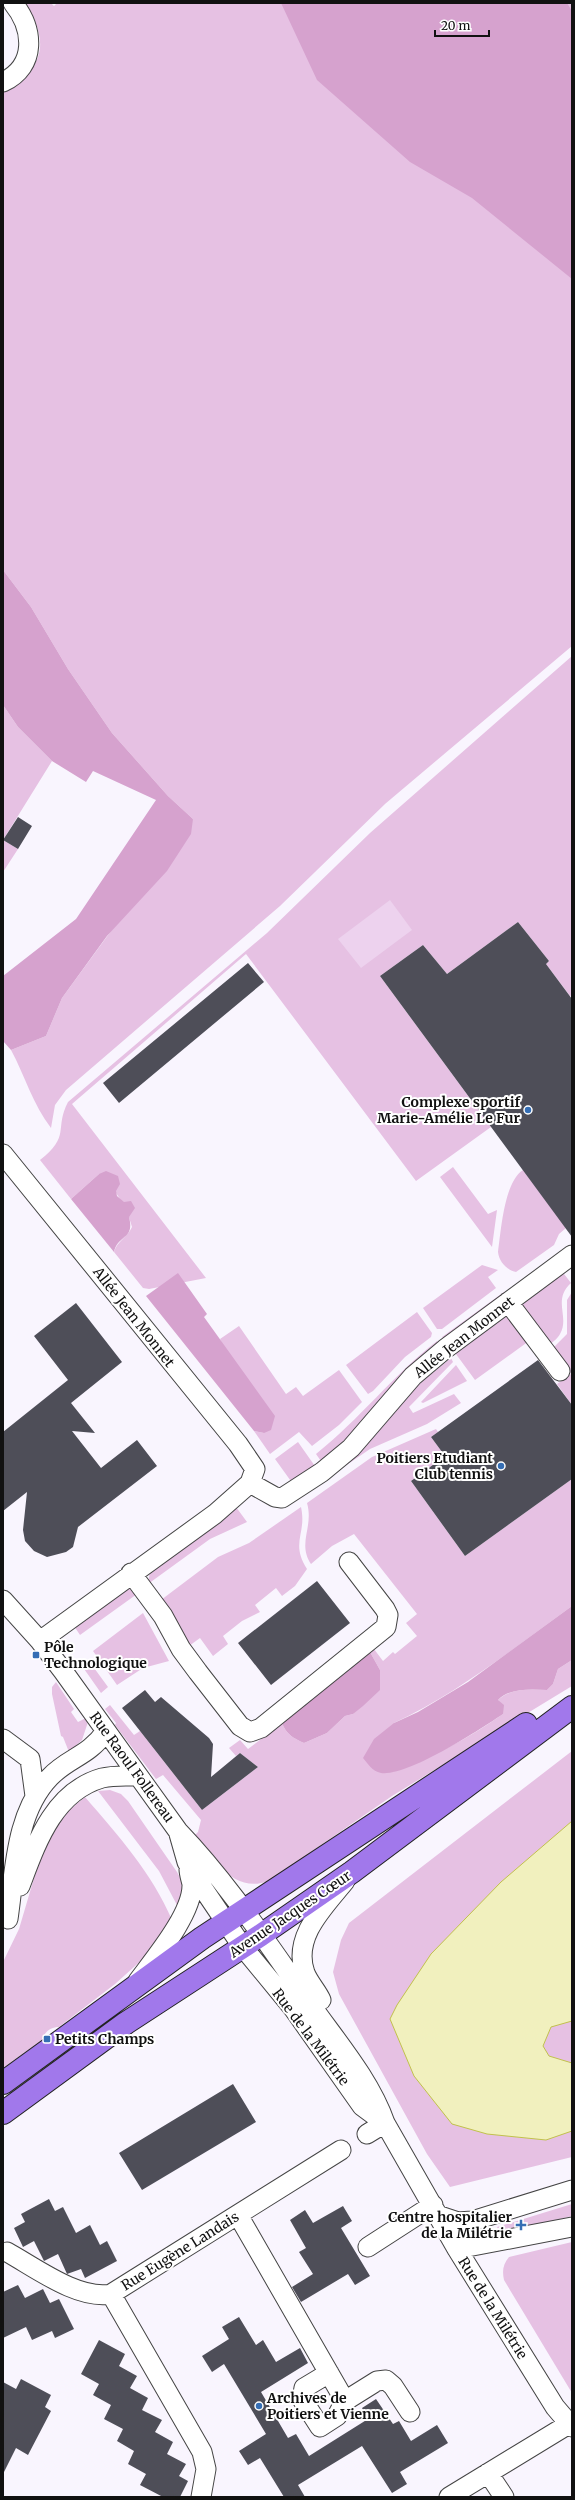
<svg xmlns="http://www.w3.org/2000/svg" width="575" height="2500" viewBox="0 0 575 2500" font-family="Merriweather,serif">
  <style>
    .green { fill: #e6c1e3 }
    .forest { fill: #d6a2ce }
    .pitch { fill: #edd2ee }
    .water { fill: #f1f0be; stroke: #c1c14c }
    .building { fill: #4e4e58 }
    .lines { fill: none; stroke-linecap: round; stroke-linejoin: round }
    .minor-casing { stroke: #444; stroke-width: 21 }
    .major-casing { stroke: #222; stroke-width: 24 }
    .minor { stroke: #fff; stroke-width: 19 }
    .major { stroke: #a178eb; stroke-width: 22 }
    .poi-dot { fill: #356eb4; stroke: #fff; stroke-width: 1.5 }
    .labels { text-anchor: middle; stroke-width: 4; stroke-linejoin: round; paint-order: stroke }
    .poi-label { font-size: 14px; font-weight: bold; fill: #111; stroke: #fff; text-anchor: end }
    .street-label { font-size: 14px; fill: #111; stroke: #fff }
  </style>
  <rect width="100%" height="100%" fill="#f9f5fe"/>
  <path class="green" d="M24,3H51L54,6L57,3H572V646L385,804L280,906L66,1090L55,1105L51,1128C33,1105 25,1076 11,1050L46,1036L62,998L193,819L168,796L112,733L68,669L31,607L3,570V91C12,84 22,77 30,69C49,51 38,20 24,3Z
    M572,656V995L570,996L546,964L549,961L518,922L447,974L423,945L380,976L491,1127L416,1181L246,954L72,1104L206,1278L149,1289L143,1288L114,1252C117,1241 127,1238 132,1227C126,1205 116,1190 99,1174L71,1199L40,1160C71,1136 54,1129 68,1102L267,933L370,833Z
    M3,705L18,727L52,761L3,840L18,849L3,872Z
    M453,1167L488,1214L497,1210L492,1247L440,1177Z
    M523,1170L566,1228L559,1234L554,1245L516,1272C507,1270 499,1262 498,1252C501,1231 504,1182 523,1170Z
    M482,1265L498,1270L488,1277L496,1288L442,1329H437L423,1308Z
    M561,1270L571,1283C552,1300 570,1317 560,1334C558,1338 553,1342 549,1345L519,1307L520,1301Z
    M504,1292L508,1296L446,1342L442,1337Z
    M572,1292V1405L557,1384L571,1374L553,1348L567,1334V1300Z
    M417,1312L432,1333L431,1337L405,1357L373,1391L368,1394L346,1365Z
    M507,1313L529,1341L475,1380L453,1350Z
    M239,1326L286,1394L296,1387L303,1396L339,1370L362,1402L339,1425L312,1446L299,1432L270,1454L254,1431L264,1433L220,1339Z
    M437,1341L440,1345L323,1464L316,1454C360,1419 393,1375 437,1341Z
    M451,1358L453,1362L409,1407L413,1413L454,1394L461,1403L427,1424L370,1449L332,1475L393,1405Z
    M456,1365L467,1381L423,1403L421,1402Z
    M436,1429L438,1432L431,1437L445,1456L411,1481L465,1556L572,1479V1606C514,1648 458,1693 394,1723L392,1772C432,1757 468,1739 503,1714L498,1700C510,1688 531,1689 547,1690L553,1684L558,1669L572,1660V1686L392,1796L269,1881C233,1894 213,1859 195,1835L198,1832L201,1820L163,1775L156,1779L115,1725L116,1723L105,1709L110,1705L134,1735L140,1731L202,1810L258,1767L240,1753L236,1756L229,1748L240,1740L248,1749L282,1723C286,1734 293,1738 304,1743L327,1733L345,1716L353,1714L380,1670L370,1652L374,1649L383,1661L393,1652L395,1654L417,1636L406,1623L417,1614L354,1534L332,1546L311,1564C297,1543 314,1527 307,1503L372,1457Z
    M298,1442L317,1469L293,1484L275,1459Z
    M236,1507L247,1522L210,1539L148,1584L150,1571Z
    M301,1507C307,1534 290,1542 307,1569L295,1586L282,1596L276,1588L255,1605L260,1612L242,1621L223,1636L228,1644L213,1656L200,1638L189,1646L179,1625L161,1600L218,1557L249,1543Z
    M128,1588L137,1594L80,1635L74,1626Z
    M143,1613L169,1661L143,1668L117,1685L93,1651Z
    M89,1661L108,1687L101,1693L82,1666Z
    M56,1682L74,1709L71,1712L78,1722L86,1718L88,1722L82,1740L69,1752L63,1737L61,1736L52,1694V1687Z
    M572,1751V2157L450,2187L427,2154L339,1994L333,1972L341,1940L349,1923Z
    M110,1790L121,1794L128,1801L177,1872C185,1886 186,1893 178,1907L159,1871L98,1791Z
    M85,1797C118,1835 152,1873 172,1920L144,1958L115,1984L59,2027C51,2027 44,2032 42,2040L3,2068V1962L19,1929L45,1841L64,1814Z
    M572,2204V2216L500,2234L497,2227Z
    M572,2242V2393L504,2280C502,2271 503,2264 509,2257Z"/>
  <path class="forest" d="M281,3H567L572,11V279L472,198L410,162L317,80Z
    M3,570L31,607L68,669L112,733L168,796L193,819L191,834L167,871L107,936L62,998L46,1036L11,1050L3,1041V976L76,919L156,800L93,771L86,782L52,761L18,727L3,705Z
    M106,1171L118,1176L120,1184L116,1191L117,1196L124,1202L131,1201L135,1208L129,1217C135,1240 118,1234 114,1252L71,1199L99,1174Z
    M178,1273L207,1314L204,1317L275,1416L271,1430L264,1433L254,1431L146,1296Z
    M572,1606V1660L558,1669L553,1684L547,1690C531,1689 509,1688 498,1700L504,1705L503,1714C481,1729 407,1777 381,1773C372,1771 368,1764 363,1758L374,1739L394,1723L418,1712L468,1682Z
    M370,1652L380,1670V1690L363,1706L353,1714L345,1716L327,1733L304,1743C293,1738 286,1734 282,1723Z"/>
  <path class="pitch" d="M390,900L412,930L361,968L338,939Z"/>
  <path class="water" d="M572,1821V2021L551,2027L543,2046L549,2056L572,2063V2131L546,2140L487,2134L452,2124L414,2076L390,2019L397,2005L431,1954L501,1882Z"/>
  <path class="building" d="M18,817L32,826L18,849L3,840Z
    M518,922L549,961L546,964L572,999V1237L380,976L423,945L447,974Z
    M248,963L264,982L119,1103L103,1083Z
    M76,1303L122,1362L71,1403L95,1433L72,1431L101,1468L137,1440L157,1466L78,1527L73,1547L66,1552L47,1557L34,1551L25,1541L23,1530L27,1492L3,1511V1432L68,1380L34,1336Z
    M538,1360L572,1405V1479L465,1556L411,1481L445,1456L431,1437Z
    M317,1581L350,1623L271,1685L238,1643Z
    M145,1690L155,1702L161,1697L209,1738L213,1744L211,1777L240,1753L258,1767L202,1810L122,1708Z
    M233,2084L256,2122L142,2190L119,2153Z
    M49,2199L55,2211L63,2207L76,2233L90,2225L100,2245L107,2241L117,2261L85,2278L81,2269L67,2274L58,2254L44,2261L34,2241L23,2247L14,2228L25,2222L21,2214Z
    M343,2206L352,2221L341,2228L370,2276L355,2285L348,2274L301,2302L292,2287L313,2274L299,2252L306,2248L290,2220L305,2210L313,2223Z
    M18,2285L25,2298L43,2289L50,2303L59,2299L74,2329L55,2338L52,2331L32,2340L26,2327L3,2338V2292Z
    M239,2317L256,2345L263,2340L276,2362L300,2348L308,2363L261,2392L288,2438L296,2434L309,2456L368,2419L362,2408L376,2399L393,2424L399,2421L411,2441L437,2425L448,2443L400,2472L407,2484L392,2493L362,2446L298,2485L305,2497H284L260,2458L248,2465L239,2451L266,2434L224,2364L212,2372L202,2356L229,2339L222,2327Z
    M99,2340L125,2354L119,2366L137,2376L130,2388L148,2398L142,2410L162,2420L155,2432L173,2442L167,2454L186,2464L179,2476L188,2481L180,2497H163L140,2485L146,2474L128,2464L134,2451L117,2441L123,2429L104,2419L111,2405L93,2395L99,2384L81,2374Z
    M21,2379L51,2395L45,2407L51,2411L28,2455L16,2448L3,2474V2382L16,2389Z"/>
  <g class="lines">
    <g class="minor-casing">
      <path id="minor" d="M3,82C37,66 34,29 13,3
        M3,1154L238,1444L255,1469L250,1483L215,1514L40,1641
        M508,1302L560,1371
        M250,1483L275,1497L282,1498L322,1472L351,1448L413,1376L445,1349L572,1255
        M131,1573L163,1616L181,1649L198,1672L240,1726L250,1732L261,1728L386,1627L388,1615L385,1609L349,1562
        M3,1600L40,1641L63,1671L178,1831C229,1884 269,1946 311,2005C337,2042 370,2080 385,2123L457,2249L555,2407L572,2427
        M3,1739L30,1759L35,1796
        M179,1834L187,1862L198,1881L242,1946L293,2008L362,2106L385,2123
        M20,1886C36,1844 53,1792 102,1778C113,1775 126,1776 138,1776
        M8,1919C15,1872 15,1813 50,1777C69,1757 88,1757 106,1731
        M138,1981C155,1958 193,1913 192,1884C191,1879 189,1874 189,1869
        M321,2000C317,1991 309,1983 305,1973C292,1937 324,1907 345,1881
        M367,2134L385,2123
        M238,2215L345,2401L377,2381L386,2380L393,2386L410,2412
        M440,2216L458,2222L472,2221L572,2190
        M368,2247L433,2205
        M457,2249L572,2227
        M7,2252C36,2268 78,2300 111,2294
        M329,2373L304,2388L302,2399L320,2427L337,2416L345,2401
        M488,2473L504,2497
        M201,2497L206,2469L202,2452L111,2294L341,2150
        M449,2497L569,2424"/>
    </g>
    <g class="major-casing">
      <path id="major" d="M3,2083L202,1938L526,1724
        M3,2113L126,2023L261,1935L352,1872L572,1707"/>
    </g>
    <use href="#minor" class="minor"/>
    <use href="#major" class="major"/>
  </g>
  <g class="poi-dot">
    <circle cx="528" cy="1110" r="4"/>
    <circle cx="501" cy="1466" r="4"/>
    <rect x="32" y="1651" width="8" height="8" rx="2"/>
    <rect x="43" y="2035" width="8" height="8" rx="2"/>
    <path d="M519 2219h4v4h4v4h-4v4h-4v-4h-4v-4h4z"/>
    <circle cx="259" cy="2406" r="4"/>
  </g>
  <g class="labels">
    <g class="poi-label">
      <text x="520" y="1107">Complexe sportif<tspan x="520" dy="16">Marie-Amélie Le Fur</tspan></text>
      <text x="493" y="1463">Poitiers Etudiant<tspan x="493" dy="16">Club tennis</tspan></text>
      <text x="44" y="1652" text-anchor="start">Pôle<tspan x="44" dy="16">Technologique</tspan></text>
      <text x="55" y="2044" text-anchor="start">Petits Champs</text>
      <text x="512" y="2222">Centre hospitalier<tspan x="512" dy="16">de la Milétrie</tspan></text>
      <text x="267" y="2403" text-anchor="start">Archives de<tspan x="267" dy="16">Poitiers et Vienne</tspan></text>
    </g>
    <g class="street-label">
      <text transform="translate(134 1317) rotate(52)" y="5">Allée Jean Monnet</text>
      <text transform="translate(464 1337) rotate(-38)" y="5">Allée Jean Monnet</text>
      <text transform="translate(132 1767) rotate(54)" y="5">Rue Raoul Follereau</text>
      <text transform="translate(290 1914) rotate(-34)" y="5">Avenue Jacques Cœur</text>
      <text transform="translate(311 2037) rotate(53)" y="5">Rue de la Milétrie</text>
      <text transform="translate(180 2251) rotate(-32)" y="5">Rue Eugène Landais</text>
      <text transform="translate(493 2308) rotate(58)" y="5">Rue de la Milétrie</text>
    </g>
  </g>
  <rect width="575" height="2500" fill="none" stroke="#111111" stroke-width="8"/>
  <path d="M435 30v6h54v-6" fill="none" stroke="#111111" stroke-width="2"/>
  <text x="441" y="30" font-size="12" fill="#111111" stroke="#ffffff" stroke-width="3" paint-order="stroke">20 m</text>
</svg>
